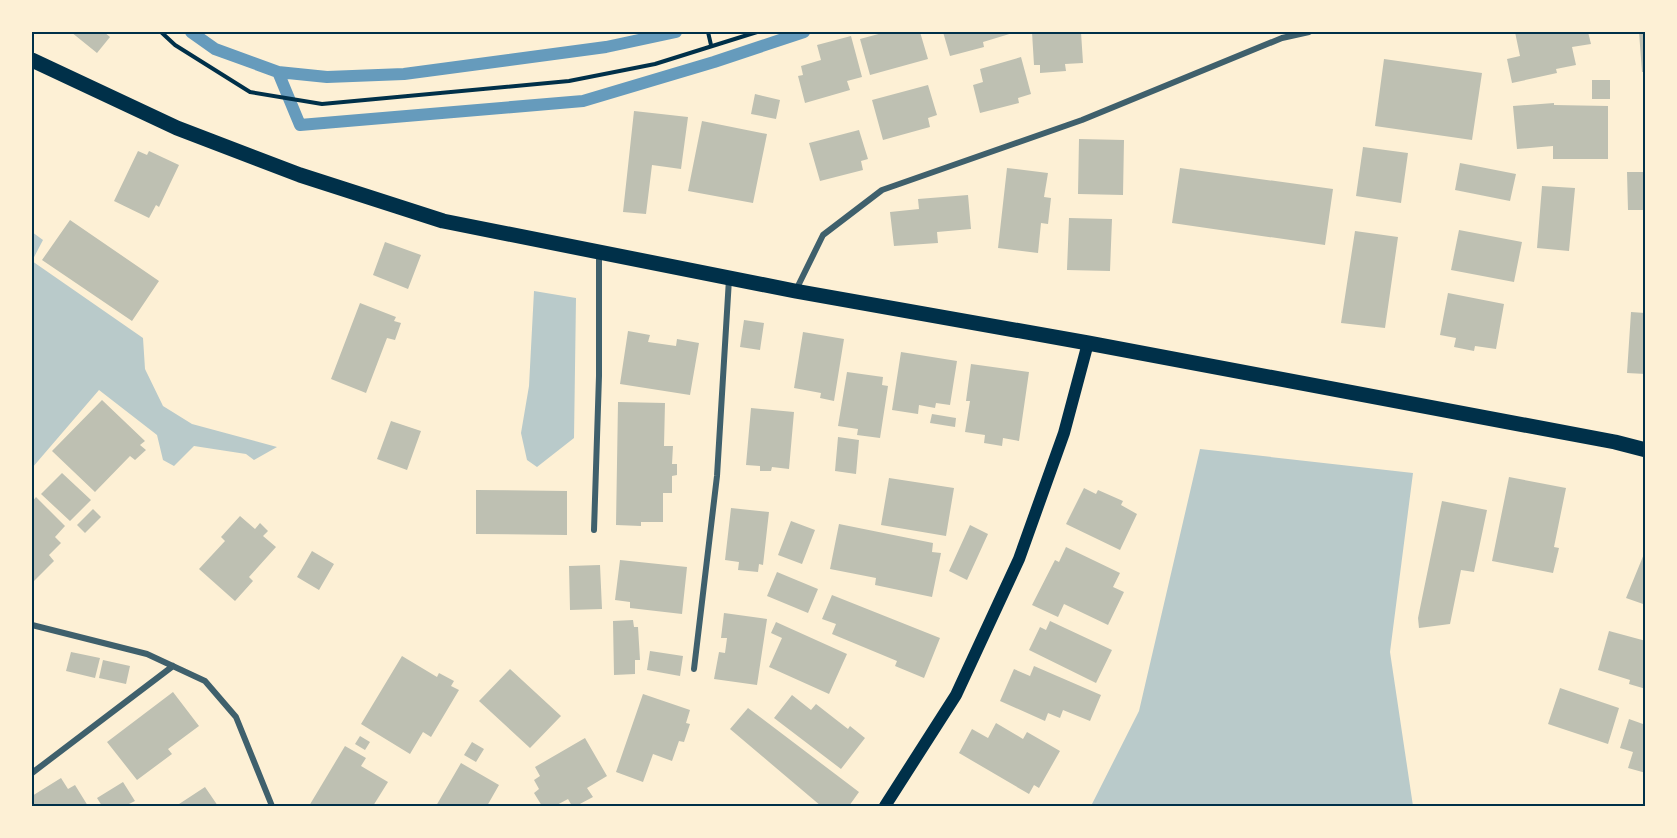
<svg xmlns="http://www.w3.org/2000/svg" width="1677" height="838" viewBox="0 0 1677 838" font-family="Signika,sans-serif">
  <style>
    .green { fill: #b9caca }
    .lines { fill: none; stroke-linecap: round; stroke-linejoin: round }
    .stream { stroke: #669bbc; stroke-width: 12 }
    .building { fill: #bec0b2 }
    .path { stroke: #003049; stroke-width: 4 }
    .minor { stroke: #3f606c; stroke-width: 6 }
    .secondary { stroke: #003049; stroke-width: 12 }
    .primary { stroke: #003049; stroke-width: 15 }
    .neatline { fill: none; stroke: #003049; stroke-width: 2 }
  </style>
  <rect width="100%" height="100%" fill="#fdf0d5"/>
  <path class="green" d="M32,232L43,240L32,261L143,338L145,369L163,406L192,424L277,447L254,460L246,454L194,446L174,466L163,460L157,435L99,390L32,468Z
    M534,291L576,298L574,438L537,467L527,460L521,433L529,386Z
    M1200,449L1413,473L1390,652L1413,806H1091L1139,711Z"/>
  <g class="lines">
    <path class="stream" d="M191,32L215,49L278,72L300,125L583,101L714,62L804,32
      M278,72L327,77L404,74L606,47L676,32"/>
  </g>
  <path class="building" d="M71,32H104L110,37L97,53Z
    M886,32H920L928,59L870,75L860,39Z
    M943,32H1016L983,42L984,47L950,56Z
    M1032,32H1081L1083,63L1065,64L1066,71L1040,73V65H1034Z
    M1515,32H1588L1591,44L1572,47L1576,65L1556,69L1557,73L1512,83L1507,59L1520,56Z
    M1639,32H1646V72H1642Z
    M851,36L862,77L847,81L850,90L805,103L798,76L803,75L801,66L821,60L817,45Z
    M1021,57L1031,94L1018,98L1019,103L980,113L973,85L983,82L980,69Z
    M1384,59L1482,73L1472,140L1375,126Z
    M1592,80H1610V99H1592Z
    M928,85L937,115L928,118L930,127L883,140L872,100Z
    M755,94L780,100L776,119L751,114Z
    M1554,103V105L1608,106V159H1553V146L1517,149L1513,106Z
    M634,111L688,117L681,169L652,165L646,214L623,212Z
    M702,121L767,134L753,203L688,191Z
    M859,130L868,159L861,161L863,170L820,181L809,143Z
    M1079,139L1124,140L1123,195L1078,194Z
    M1363,147L1408,153L1401,203L1356,196Z
    M138,151L147,155L149,151L179,165L159,207L156,205L149,218L114,201Z
    M1460,163L1516,174L1510,201L1455,190Z
    M1007,168L1048,173L1044,197L1051,198L1048,224L1041,223L1038,253L998,248Z
    M1180,168L1333,189L1325,245L1172,223Z
    M1627,172H1646V210H1628Z
    M1542,186L1575,188L1569,251L1537,248Z
    M968,195L971,229L937,232L938,243L894,246L890,212L919,209L918,199Z
    M1069,218L1112,219L1110,271L1067,270Z
    M70,220L159,281L132,321L42,260Z
    M1459,230L1522,242L1514,282L1451,270Z
    M1355,231L1398,237L1385,328L1341,323Z
    M385,242L421,255L408,289L373,275Z
    M1448,293L1504,304L1496,349L1475,346L1474,351L1454,347L1456,338L1440,335Z
    M360,303L396,317L394,321L401,323L395,340L387,338L366,393L331,379Z
    M1631,312L1645,313L1646,374L1627,373Z
    M744,320L764,323L760,350L740,347Z
    M628,331L650,335L648,342L676,346L677,339L699,343L690,395L620,384Z
    M803,332L844,339L834,401L820,398L821,393L794,388Z
    M901,352L957,361L950,405L936,403L935,408L919,405L918,414L892,410Z
    M971,364L1029,372L1019,441L1003,438L1002,446L984,443L985,435L965,432L970,401H966Z
    M847,372L883,377L882,385L888,386L880,438L857,435L858,429L838,426Z
    M102,400L145,441L140,445L146,450L135,460L130,456L95,492L52,451Z
    M618,402L665,403L664,446H673L672,464H677V475L672,476V493H663V522H641V526L616,525Z
    M751,408L794,412L789,469L772,467L771,471H760V466L746,465Z
    M932,414L956,418L955,427L930,423Z
    M391,421L421,431L407,470L377,459Z
    M838,437L859,440L856,474L835,471Z
    M62,473L91,500L70,521L41,494Z
    M1509,477L1566,488L1554,547L1559,548L1553,573L1492,561Z
    M889,478L954,488L946,536L881,525Z
    M1084,488L1096,494L1098,490L1123,501L1121,505L1137,514L1120,550L1066,524Z
    M476,490L567,491V535L476,534Z
    M36,497L65,526L55,537L61,543L49,555L54,561L32,583V502Z
    M1442,501L1487,510L1474,572L1461,570L1450,624L1419,628L1418,618Z
    M731,508L769,512L763,565L759,564L758,572L738,570L739,562L725,560Z
    M93,509L101,517L85,533L77,525Z
    M240,516L255,529L260,523L268,531L263,536L276,547L249,577L253,581L235,601L199,569L225,541L221,537Z
    M791,521L815,530L802,564L778,555Z
    M839,524L933,543L932,552L941,553L932,597L875,585L876,578L830,569Z
    M970,525L988,534L967,580L949,571Z
    M1066,547L1120,573L1113,587L1124,592L1108,625L1064,604L1058,617L1032,605L1055,560L1059,562Z
    M1646,549V605L1626,598Z
    M312,551L334,564L319,590L297,577Z
    M620,560L687,567L682,614L630,608V602L615,600Z
    M600,565L602,609L570,610L569,566Z
    M777,572L818,589L808,613L767,596Z
    M832,595L940,638L924,678L895,666L897,661L832,634L836,624L822,619Z
    M724,613L767,619L757,685L714,679L719,652L725,653L727,638H721Z
    M633,620L634,627H638L640,660H635V674L614,675L613,621Z
    M1050,621L1112,650L1096,683L1029,650L1040,627L1046,630Z
    M776,622L847,654L829,694L769,667L782,638L771,633Z
    M1609,631L1646,641V689L1629,684L1630,680L1598,670Z
    M650,651L683,656L680,676L647,670Z
    M71,652L100,658L95,678L66,671Z
    M402,656L437,677L439,673L454,681L451,686L459,690L431,737L423,732L410,754L361,724Z
    M103,660L130,666L126,684L99,678Z
    M1034,666L1101,695L1090,721L1063,710L1060,718L1048,713L1045,721L1000,701L1014,669L1030,676Z
    M510,669L561,716L530,748L479,701Z
    M1560,688L1619,708L1608,744L1548,724Z
    M173,692L199,726L168,749L172,754L137,780L107,742Z
    M643,694L690,710L686,723L690,724L684,742L679,741L672,761L653,754L643,782L616,772Z
    M792,695L811,710L816,704L848,729L850,726L865,738L841,769L774,718Z
    M748,708L859,792L849,806H821L730,729Z
    M1645,716H1646V773L1628,768L1633,752L1620,748L1629,719L1643,724Z
    M996,723L1023,739L1027,732L1060,751L1039,788L1034,785L1029,794L959,753L972,729L988,738Z
    M360,736L370,742L365,750L355,744Z
    M585,738L607,776L587,788L593,797L576,806H572L568,799L555,806H542L534,793L539,789L534,780L540,776L535,767Z
    M472,742L484,749L476,762L464,755Z
    M345,746L366,758L361,766L388,782L373,806H309Z
    M461,763L499,785L487,806H436Z
    M61,778L68,789L75,785L88,806H32V796Z
    M123,782L135,801L125,806H102L97,798Z
    M205,787L218,806H176Z"/>
  <g class="lines">
    <path class="path" d="M161,32L175,45L250,92L322,104L569,81L655,64L757,32
      M708,32L711,45"/>
    <path class="minor" d="M796,290L823,235L882,190L1082,120L1282,38L1309,32
      M594,530L599,376V254
      M32,625L147,654L205,681L236,717L272,806
      M694,669L717,476L729,279
      M32,773L173,666"/>
    <path class="secondary" d="M885,806L956,695L1019,559L1064,433L1088,343"/>
    <path class="primary" d="M32,60L177,128L300,175L443,221L795,291L1088,343L1615,442L1646,450"/>
  </g>
  <rect width="1677" height="838" fill="none" stroke="#fdf0d5" stroke-width="66"/>
  <rect x="33" y="33" width="1611" height="772" class="neatline"/>
</svg>
